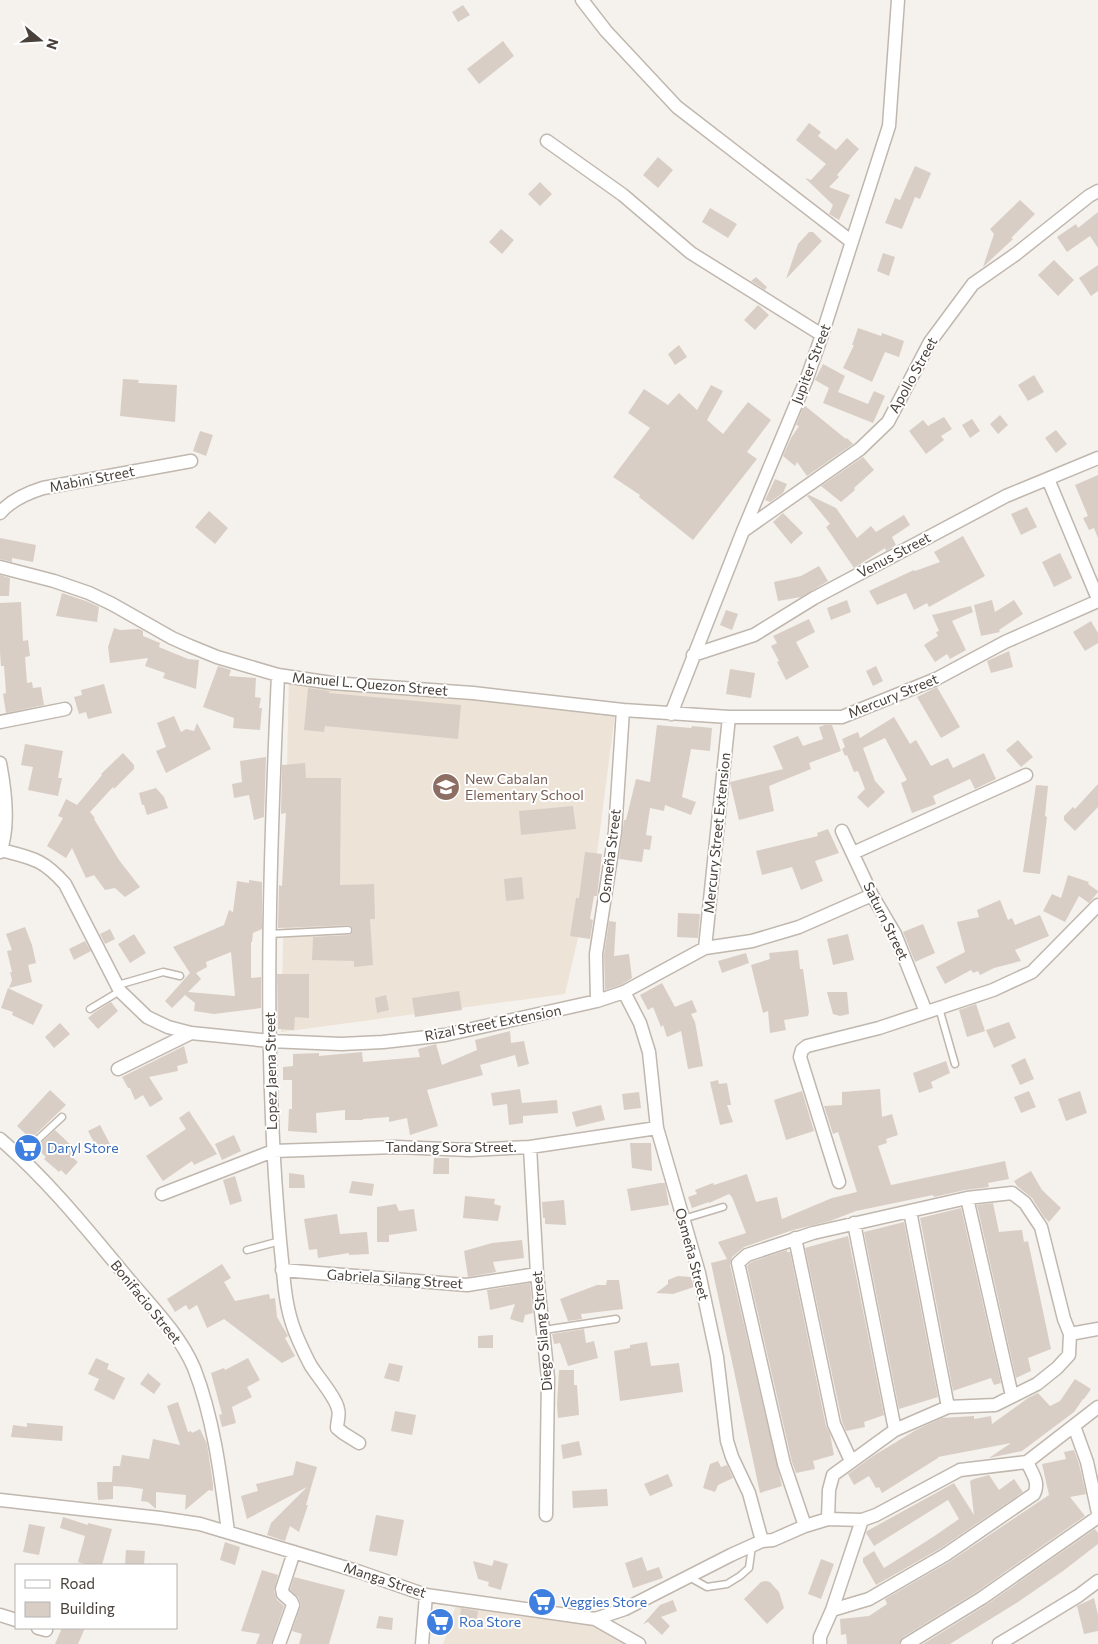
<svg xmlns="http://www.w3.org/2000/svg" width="1098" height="1644" viewBox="0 0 1098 1644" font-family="Commissioner,sans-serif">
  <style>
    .education { fill: #ede4d7 }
    .building { fill: #d9cec5; fill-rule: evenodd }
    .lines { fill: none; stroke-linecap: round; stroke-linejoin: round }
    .service-casing { stroke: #c0b7ae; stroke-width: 9 }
    .minor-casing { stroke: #c0b7ae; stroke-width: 15 }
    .service { stroke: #fff; stroke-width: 6 }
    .minor { stroke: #fff; stroke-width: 12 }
    .labels { text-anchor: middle; stroke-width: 4; stroke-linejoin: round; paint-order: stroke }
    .street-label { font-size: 14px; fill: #49413a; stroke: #fff }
    .education-label { font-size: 14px; fill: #785e54; stroke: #fff; text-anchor: start }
    .shop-label { font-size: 14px; fill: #366cbe; stroke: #fff; text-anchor: start }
  </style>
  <rect width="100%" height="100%" fill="#f5f1ec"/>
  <path class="education" d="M289,677L615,714L596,861L565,994L281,1032Z
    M457,1602L569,1617L623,1637V1644H443Z"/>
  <path class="building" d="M463,5L470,15L458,22L452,12Z
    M503,41L514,56L479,84L467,69Z
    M809,123L821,132L818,136L836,150L847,138L859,149L837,175L839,177L829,187L850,195L839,220L829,214L833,205L805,178L811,180L826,164L796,140Z
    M658,157L673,170L658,188L643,175Z
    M915,166L931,173L920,199L915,197L902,229L885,223L895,198L900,200Z
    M540,182L552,194L540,206L528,194Z
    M1020,200L1035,214L1011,238L1013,239L983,267L994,234L990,229Z
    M710,208L737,224L728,238L702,222Z
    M1098,212V248L1090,236L1067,252L1057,237L1076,224L1078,228Z
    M501,229L514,240L502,254L489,242Z
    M809,232H813L822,241L786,279L798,244Z
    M883,253L895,257L889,276L877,271Z
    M1054,260L1074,280L1058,296L1038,275Z
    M1098,265V291L1091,296L1079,278Z
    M756,277L767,287L765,290L751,281Z
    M758,305L769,315L755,330L744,320Z
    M858,328L881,336L882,333L904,341L899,357L885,352L872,382L843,368L854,345H852Z
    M679,345L687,357L675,365L668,354Z
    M823,364L845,376L838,392L868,404L874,391L885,396L873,423L823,403L829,388L815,380Z
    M1034,375L1044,392L1028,401L1018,385Z
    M123,379L139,380L138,383L177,385L175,422L120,416Z
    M711,385L723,391L707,420L723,434L748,402L771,420L747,452L757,459L693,540L639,497L640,495L613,477L650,428L628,413L644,389L668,405L679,393L697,410Z
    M804,405L846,439L847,438L853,444L807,476L797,462L795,466L783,456L791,438L799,426L796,425Z
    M1000,415L1008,425L998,434L990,424Z
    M944,417L952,429L941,436L944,440L926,454L909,431L923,420L928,426Z
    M972,419L980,431L970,438L962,425Z
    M1056,430L1067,444L1056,453L1045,438Z
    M200,431L213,435L206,456L193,451Z
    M863,457L874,470L854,488L855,490L841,502L821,486Z
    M1098,475V538L1094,528L1089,530L1083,518L1088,516L1075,485Z
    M775,479L787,484L783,493L770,502L765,500Z
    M809,495L836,508L857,538L871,526L876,532L904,515L910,525L892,537L896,545L886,551L885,548L854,568L826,527L830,524L807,496Z
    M1027,507L1037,527L1021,535L1011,514Z
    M209,511L228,528L215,544L195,527Z
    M783,513L803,533L791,544L773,522Z
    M963,536L985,576L929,607L927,603L914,610L906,593L877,605L869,591L914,570L915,571L940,562L934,552Z
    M0,538L36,545L33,562L12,558V562L0,559Z
    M1060,553L1072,578L1054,587L1042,562Z
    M819,566L828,581L801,597L778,601L774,582L801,576Z
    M0,575L10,578L9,596H0Z
    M62,593L86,601L99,607L97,622L56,616Z
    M847,600L851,612L831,620L827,608Z
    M992,600L995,612L1014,600L1023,614L999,630L1000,632L981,636L974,605Z
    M21,602L23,641L28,640L30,656L25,657L27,683L32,682L33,688L41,687L44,705L6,713L3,694L6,693L4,666H1L0,652V603Z
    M971,606L973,612L952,621L966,650L950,659L947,654L935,662L924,645L938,636L936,632L939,631L932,615Z
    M726,610L738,614L732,630L720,625Z
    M809,619L815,632L796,642L809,667L786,680L777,662L779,661L771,646L777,643L773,636Z
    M1091,621L1098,633V643L1085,651L1073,632Z
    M114,628L120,630L139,629L143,631V636L160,643L159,647L188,659L199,660L196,689L163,678L165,673L145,666L148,658L110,663L108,647Z
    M1009,651L1013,667L991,673L987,661Z
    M218,666L231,670L229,676L256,678L255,697L261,698L259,708H262L260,730L233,728L234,718L203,707Z
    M876,666L883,681L873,686L866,671Z
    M730,669L755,673L751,698L726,694Z
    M104,684L112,713L88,719L86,712L79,714L74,697L82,695L81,690Z
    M937,687L960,727L941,738L917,697Z
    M308,688L329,691V693L461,705L458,739L325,726L324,732L304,730Z
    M174,716L181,732L186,729L194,731L197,723L211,749L166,773L156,751L166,747L157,723Z
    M894,717L910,744L916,740L931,766L948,758L953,768L984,753L996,779L975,789L970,779L933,796L936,804L912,813L901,783L907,780L885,738L863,748L875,781L885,792L868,808L857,797L865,789L858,771L854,772L847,755L845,756L842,749L845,747L842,739L858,732L860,738Z
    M657,725L691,728L692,726L712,728L710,751L691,749L682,797L696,802L691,815L665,805L664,811L650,808L646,835L652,836L650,850L644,849L642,862L619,859L624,820H626L636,779L650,782Z
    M825,725H832L841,751L809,763L811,769L769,786L774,811L739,820L730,782L783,769L773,746L798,736L803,746L823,739L819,727Z
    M1018,740L1033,757L1021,767L1006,750Z
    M25,744L63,751L58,778H62L58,796L28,790L33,767L21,765Z
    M123,753L134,765V769L114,789L113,787L90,812L95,818L94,819L119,860L140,887L125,897L115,888L105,890L94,875L86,878L72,848L66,858L47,846L63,818L58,816L66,799L77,805L102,775L101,774Z
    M266,757L264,817L254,820L249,795L234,798L232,784L242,782L240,761Z
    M305,763L306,778H341L340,885L374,884L375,919H370L373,965L354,967V961L312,960L313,937L349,935L353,930L350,925L278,928L279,885L282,886L286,813L281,814L282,765Z
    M1098,784V807L1075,831L1064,820V816L1073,807L1075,809Z
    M1036,785L1048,786L1045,816L1047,817L1040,874L1023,872Z
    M156,788L164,797L168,808L147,815L144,805H142L139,793Z
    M573,806L576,829L521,835L519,811Z
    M828,829L839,853L815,861L823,881L801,890L792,867L762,875L756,851L818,836L817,833Z
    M585,852L602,854L597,896H594L590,919L593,920L590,939L570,936L576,898H579Z
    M1068,875L1089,882L1088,884L1098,891V892L1089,903L1079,896L1065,922L1043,911L1052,894L1061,898Z
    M522,877L524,899L506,901L504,879Z
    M249,880L262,882V929L253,933L252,942H251V978L261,977V1008L214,1014L194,1011L195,1003L185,995L172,1008L165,1001L190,973L173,947L224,925L229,910L233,912L237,881L249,883ZM231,952L235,996L188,992L201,979L196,973L207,967L206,962Z
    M1000,900L1008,920L1012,918L1015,925L1040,915L1049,936L1015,950L1021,961L994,968L980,975L978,971L973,973L971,970L945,984L936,967L965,952L957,922L979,917L977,910Z
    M678,913L700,914L698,938L677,937Z
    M609,921L616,922L614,956L629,954L632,978L621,985L605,990L604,955Z
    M923,924L935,953L915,962L903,932Z
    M25,927L32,945L36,963L28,965L32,982L9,988L12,980L10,972H12L7,951L12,950L6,934Z
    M110,929L115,939L105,944L100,934Z
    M134,934L146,953L130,963L118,944Z
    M848,934L854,960L833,965L827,939Z
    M85,941L91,951L74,960L69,949Z
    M798,950L800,969H803L809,1012L808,1016L784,1020L786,1030L770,1033L768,1011L763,1013L751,965L770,959L769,953Z
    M746,953L749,963L722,973L718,961Z
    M277,974H309V1018L295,1017L294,1030L278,1029Z
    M662,983L675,1007L692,1000L697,1012L691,1014L695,1022L703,1066L688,1069L681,1031L667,1037L663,1025L661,1027L653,1007L648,1010L640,995Z
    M8,988L43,1005L33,1025L12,1015L13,1012L1,1008Z
    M459,991L462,1010L415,1017L412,998Z
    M827,992H847L849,1014L840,1016L833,1014Z
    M386,995L389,1010L377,1013L375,998Z
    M111,1002L118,1011L98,1029L88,1018L95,1012Z
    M976,1004L985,1031L967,1037L959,1010Z
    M1009,1022L1016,1038L994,1048L986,1030Z
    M60,1023L70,1034L54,1048L45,1037Z
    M510,1031L511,1043L524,1041L529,1064L518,1067L515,1055L480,1065L483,1075L427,1090L438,1126L410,1135L407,1118L389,1122V1117L363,1119V1120H345V1110L316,1113L317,1133L288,1131L289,1109H292V1080H283V1067L293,1066V1054L319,1053V1056L362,1052L363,1062L420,1057L418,1049L436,1044L442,1065L477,1050L475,1040Z
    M184,1046L188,1063L177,1066L178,1071L149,1077L163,1099L150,1107L143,1095L135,1100L130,1088H128L122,1077Z
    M1025,1058L1034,1079L1020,1085L1011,1065Z
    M946,1061L950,1073L931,1082L933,1088L919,1093L913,1073Z
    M718,1080L719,1084L727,1083L731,1105H727L733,1122L720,1125L710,1082Z
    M520,1089L522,1103L557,1100L558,1113L523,1116V1123L509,1125L507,1104L493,1106L491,1093Z
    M880,1089L882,1117L892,1114L898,1135L886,1139L887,1143L878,1146L891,1185L1005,1161L1009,1179L988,1183L989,1187L965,1190L934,1197L933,1195L856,1211L830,1221L793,1230L744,1247L732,1257L730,1265L782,1486L760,1493L711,1263L727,1259L718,1242L746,1233L732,1197L729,1194L709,1203V1202L692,1208L688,1197L697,1194L695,1190L713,1183L714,1185L747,1174L756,1202L777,1197L782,1219L832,1198L857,1192L838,1132L833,1134L824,1106L842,1105V1092Z
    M50,1090L66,1105L31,1139L17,1126Z
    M802,1091L814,1131L786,1140L774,1100Z
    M1029,1091L1036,1107L1021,1113L1014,1097Z
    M1080,1091L1087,1113L1066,1121L1058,1099Z
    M639,1092L641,1108L624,1110L622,1094Z
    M601,1105L605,1120L576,1127L572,1112Z
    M189,1111L217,1154L194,1165L192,1161L163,1181L146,1156L186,1129L179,1118Z
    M100,1125L111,1146L99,1152L88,1131Z
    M55,1130L77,1151L72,1157L78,1162L66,1175L61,1170L59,1172L44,1159L46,1157L39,1151L41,1149L38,1146Z
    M234,1135L241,1151L222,1160L215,1144Z
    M630,1143H651L652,1171L632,1168Z
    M434,1158H449V1174H433Z
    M1031,1171L1042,1190L1061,1208L1049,1222L1044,1217L1032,1198L1017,1186L1014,1181Z
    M289,1173L304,1175L305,1188H289Z
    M235,1176L242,1201L230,1205L223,1180Z
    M352,1181L374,1184L372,1196L349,1193Z
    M660,1183H665L669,1205L631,1211L627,1189Z
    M465,1196L495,1199L494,1204L501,1206L498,1221L463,1218Z
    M564,1200L566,1225L545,1224V1218H543L542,1202Z
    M993,1203L999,1232L1022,1230L1024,1242L1028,1241L1051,1349L1028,1358L1031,1371L1016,1378L977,1205Z
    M396,1204L399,1211L414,1209L417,1231L389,1235V1242H377V1207Z
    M961,1208L1001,1383L994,1385L991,1378L953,1391L920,1218Z
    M337,1214L340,1234L367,1232L369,1254L349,1255V1253L318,1258L317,1249L309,1250L304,1219Z
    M904,1222L938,1397L899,1409L864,1232Z
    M848,1236L884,1415L864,1422L865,1427L846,1431L842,1421L805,1248Z
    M522,1240L524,1258L493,1262L496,1272L468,1277L464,1251L492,1243Z
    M787,1250V1252H790L826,1426L830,1434L834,1455L813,1461L815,1469L796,1473L792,1462L747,1266L751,1262Z
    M222,1264L231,1278L224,1282L235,1301L269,1294L270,1299L275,1298L277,1317L288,1336L285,1338L295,1356L282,1363L224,1319L207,1328L197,1305L189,1310L186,1305L175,1312L167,1299Z
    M678,1276L691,1277L694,1287L673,1294L656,1293L668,1284V1280Z
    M607,1280H619L623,1309L581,1314L582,1319L568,1321L560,1299L597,1285H606Z
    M530,1283L533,1313L525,1315L523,1323L510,1319L515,1304L490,1310L487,1290Z
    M584,1329L586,1343L594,1341L598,1358L568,1366L560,1343L554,1344L552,1334Z
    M493,1335V1348H478V1336Z
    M647,1342L651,1366L679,1363L683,1392L620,1401L614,1351L630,1348V1345Z
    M96,1358L109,1364L107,1369L125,1378L114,1400L94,1390L99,1379L88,1374Z
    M248,1358L260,1380L247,1387L252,1397L232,1407L236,1423L222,1427L219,1415L222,1414L211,1373L224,1368L225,1370Z
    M389,1363L403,1366L399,1382L384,1378Z
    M559,1370H574V1385H577L579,1415L558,1418L557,1405Z
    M148,1373L161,1384L154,1394L140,1384Z
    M1075,1379L1091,1389L1084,1399H1083L1074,1412L1022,1451L989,1458L1011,1443L938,1457V1458L882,1493L879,1487L876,1488L869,1476L854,1485L848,1474L873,1456L916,1430L942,1418L974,1416V1419L991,1416L992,1424L1028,1398L1038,1393L1050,1406L1060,1401Z
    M178,1402L188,1432L191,1431L192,1433L200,1429L207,1444L213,1484V1491L209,1490L185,1510L186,1495L156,1492V1509L148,1502L141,1501L143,1489L129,1487L113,1486V1499L98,1500L97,1482H112L113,1466H120L122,1455L149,1459L153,1439L180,1445L167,1406Z
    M395,1411L416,1415L412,1435L391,1431Z
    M27,1423L63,1426L62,1441L11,1437L13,1425L27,1427Z
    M579,1441L582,1455L563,1459L561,1445Z
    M1074,1450L1079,1464L1086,1494L1070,1497L1085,1516L978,1591L903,1637L899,1644H847L846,1634L841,1635L840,1619L869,1616L887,1604L885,1599L949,1562L1049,1495L1042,1464L1066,1459L1064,1452Z
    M296,1461L317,1467L306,1505H308L299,1532L290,1526L285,1541L267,1535L271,1523L307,1487L247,1519L241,1496L258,1491L256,1484L293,1475Z
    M718,1461L721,1467L727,1465L733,1478L718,1485L715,1492L703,1488L710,1464Z
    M668,1474L673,1486L650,1496L644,1484Z
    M989,1475L999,1490L1014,1479L1023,1492L941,1548L876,1585L863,1562V1558L874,1551L884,1568L933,1537L959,1519L948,1500L874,1546L866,1533L867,1531L954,1483L974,1515L970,1481L974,1479Z
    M607,1489L608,1506L573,1508L572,1491Z
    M376,1515L404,1520L397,1556L369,1551Z
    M63,1517L88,1525V1523L112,1529L102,1565H89L78,1562L85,1536L60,1528Z
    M29,1524L45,1527L39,1555L23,1552Z
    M1095,1529L1098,1533V1544L1063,1571L1018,1602L950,1644H923L986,1605Z
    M225,1542L240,1547L235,1565L220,1560Z
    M126,1550L145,1551L144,1565H125Z
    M642,1557L647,1571L659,1567L663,1578L633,1588L625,1563Z
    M821,1559L834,1564L821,1599L808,1594Z
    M494,1560L508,1564L501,1590L488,1586L489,1582L478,1579L473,1561L492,1566Z
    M262,1570L278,1575L274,1591L277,1600L284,1606L271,1644H256L260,1634L241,1631Z
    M294,1577L345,1590L329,1644H299L302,1634L292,1631L301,1605L298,1597L290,1590Z
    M766,1581L770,1582L779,1592L784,1608L767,1624L744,1599L761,1582Z
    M1094,1598L1098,1615V1631L1084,1634L1077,1606Z
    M673,1600L677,1611L661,1617L670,1626L662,1635L648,1622L643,1624L660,1605Z
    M461,1608L478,1611L476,1626L459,1624Z
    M379,1616L393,1618L392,1630L376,1628Z
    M62,1628H85L78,1644H55Z"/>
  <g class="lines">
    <g class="service-casing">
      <path id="service" d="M269,934L348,930
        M118,985L163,972L180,976
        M939,1008L955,1064
        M90,1009L120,991
        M20,1156L62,1117
        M683,1219L723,1207
        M247,1250L280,1241
        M544,1330L616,1319
        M689,1577L707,1587L727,1584L740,1576L749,1568L752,1546"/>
    </g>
    <g class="minor-casing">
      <path id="minor" d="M582,0L606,31L677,107L852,242
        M547,141L623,195L691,253L822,335
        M1048,479L1098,599
        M0,513C11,500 27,493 43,488L191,461
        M743,531L860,449L888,422L930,342L973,284L1016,254L1089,196L1098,191
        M0,567L54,581L89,593L112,604L172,638L190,646L217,657L278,675L332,683L473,693L623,710L729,717H842L936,679L1005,642L1098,601
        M693,655L754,635L814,598L1006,496L1098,458
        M278,675C269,873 262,1073 283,1271C285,1295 288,1317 298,1339C302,1348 306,1357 311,1366C318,1377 336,1398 338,1409C340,1414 337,1422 337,1428L343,1433L359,1443
        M671,714L743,531L807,378L822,335L889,126L898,0
        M0,722L65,709
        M0,763C5,789 10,827 0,852
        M842,831L872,895L895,934L926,1012
        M1,850C32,858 43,859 65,884L120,991L147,1017L168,1027L191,1033L270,1041L341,1044L383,1042L445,1035L597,1001L624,992L705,948L752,941L799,927L872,895
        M853,853L1026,775
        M705,948L729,717
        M597,1001L596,954L615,832L623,710
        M118,1069L191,1033
        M0,1139C47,1179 87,1229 126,1276C150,1305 179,1333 194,1368C214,1419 221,1478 228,1532
        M530,1147L537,1274L548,1378L546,1515
        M839,1182L800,1057L802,1050L807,1046L879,1028L993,990L1032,972L1098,905
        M162,1194L273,1151L396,1147L470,1150L530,1147L657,1128
        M967,1198L1012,1396
        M910,1211L948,1407
        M854,1223L895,1430
        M795,1238L834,1424L851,1461
        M282,1270L467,1285L537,1274
        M1070,1334L1098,1329
        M1074,1426L1087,1462L1098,1513
        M0,1500L160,1518L200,1524L360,1572L426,1595L595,1619L625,1609L731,1555L762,1541L749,1493L732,1457L727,1441L717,1357L699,1273L657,1128L649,1052L640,1023L624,992
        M828,1519L862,1520L876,1515L960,1470L1027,1462L1098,1407
        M762,1541L773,1540L805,1526L828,1519L829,1490L833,1475L895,1430L948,1407L995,1405L1037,1384L1057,1368L1069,1355L1070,1334L1064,1319L1041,1227L1025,1203L1012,1193L967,1198L813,1233L747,1255L738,1263L784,1464L805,1526
        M832,1610L869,1599L945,1555L1034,1494C1040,1483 1032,1473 1027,1462
        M0,1615L16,1620
        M595,1619L639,1644
        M38,1628L46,1630
        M279,1644L293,1605L291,1601L283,1594L282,1589L294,1552
        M422,1644L426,1595
        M820,1644V1637L832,1610L862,1520
        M907,1644L982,1598L1098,1517
        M999,1644L1078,1596L1098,1581"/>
    </g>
    <use href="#service" class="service"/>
    <use href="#minor" class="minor"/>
  </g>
  <defs>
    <g id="school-disc" transform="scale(1.4375)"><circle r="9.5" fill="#8d6e63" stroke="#fff"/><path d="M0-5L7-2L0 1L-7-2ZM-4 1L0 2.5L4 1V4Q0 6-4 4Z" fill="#fff"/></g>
    <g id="supermarket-disc" transform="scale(1.4375)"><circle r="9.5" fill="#3f7fe0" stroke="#fff"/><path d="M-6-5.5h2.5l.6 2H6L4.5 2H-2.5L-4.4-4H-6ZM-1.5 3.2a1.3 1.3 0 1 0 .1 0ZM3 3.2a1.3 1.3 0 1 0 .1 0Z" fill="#fff"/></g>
  </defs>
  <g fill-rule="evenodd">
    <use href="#school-disc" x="446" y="787"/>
    <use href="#supermarket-disc" x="28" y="1148"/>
    <use href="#supermarket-disc" x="542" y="1602"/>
    <use href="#supermarket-disc" x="440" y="1622"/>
  </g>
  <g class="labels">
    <g class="street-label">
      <text transform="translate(811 364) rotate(-69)" y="5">Jupiter Street</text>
      <text transform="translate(913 375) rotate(-61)" y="5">Apollo Street</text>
      <text transform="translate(92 479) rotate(-11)" y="5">Mabini Street</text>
      <text transform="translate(894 555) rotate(-28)" y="5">Venus Street</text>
      <text transform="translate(370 684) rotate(5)" y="5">Manuel L. Quezon Street</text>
      <text transform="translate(893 696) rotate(-22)" y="5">Mercury Street</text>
      <text transform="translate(717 833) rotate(-84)" y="5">Mercury Street Extension</text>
      <text transform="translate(610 856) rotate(-83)" y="5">Osmeña Street</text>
      <text transform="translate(886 921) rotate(64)" y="5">Saturn Street</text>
      <text transform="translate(493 1023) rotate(-11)" y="5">Rizal Street Extension</text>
      <text transform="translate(271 1071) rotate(-91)" y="5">Lopez Jaena Street</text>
      <text x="451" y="1152">Tandang Sora Street.</text>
      <text transform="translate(692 1254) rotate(75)" y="5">Osmeña Street</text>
      <text transform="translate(395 1279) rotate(4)" y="5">Gabriela Silang Street</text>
      <text transform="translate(146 1302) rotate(51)" y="5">Bonifacio Street</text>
      <text transform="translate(542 1331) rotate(-95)" y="5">Diego Silang Street</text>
      <text transform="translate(385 1580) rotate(18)" y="5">Manga Street</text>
    </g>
    <g class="education-label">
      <text x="465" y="784">New Cabalan<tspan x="465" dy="16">Elementary School</tspan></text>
    </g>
    <g class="shop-label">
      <text x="47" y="1153">Daryl Store</text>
      <text x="561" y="1607">Veggies Store</text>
      <text x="459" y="1627">Roa Store</text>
    </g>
  </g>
  <rect x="15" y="1564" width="162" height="65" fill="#ffffff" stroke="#b6b3b0"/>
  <rect x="25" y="1580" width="25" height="8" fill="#ffffff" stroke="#b6b3b0"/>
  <text x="60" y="1589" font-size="15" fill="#49413a">Road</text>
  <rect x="25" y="1602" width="25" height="15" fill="#d9cec5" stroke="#b6b3b0"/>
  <text x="60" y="1614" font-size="15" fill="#49413a">Building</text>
  <g transform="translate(40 40) rotate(108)" stroke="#ffffff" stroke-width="4" paint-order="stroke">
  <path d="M0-4L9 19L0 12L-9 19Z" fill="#49413a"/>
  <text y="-8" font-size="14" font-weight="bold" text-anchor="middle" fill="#49413a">N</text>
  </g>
</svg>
